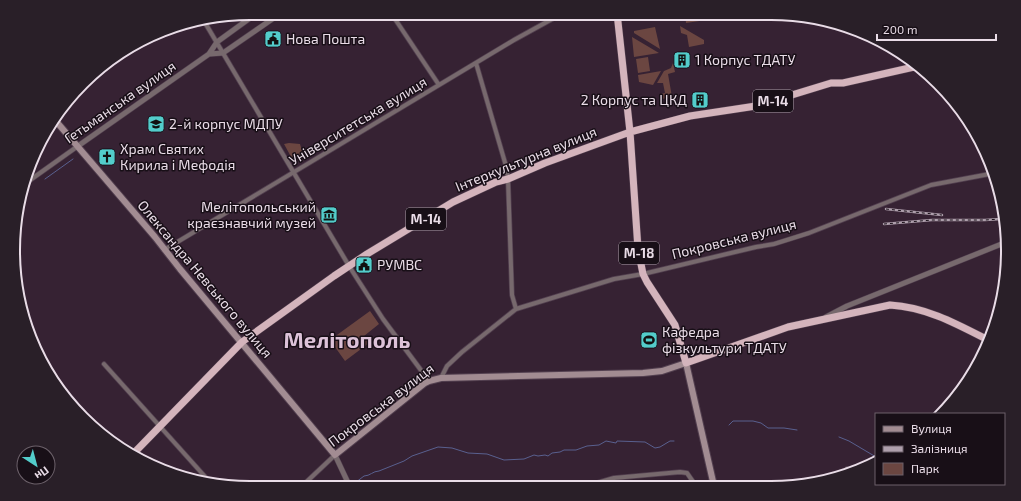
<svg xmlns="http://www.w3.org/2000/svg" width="1021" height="501" viewBox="0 0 1021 501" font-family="'Exo 2',sans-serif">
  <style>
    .green { fill: #6b4641 }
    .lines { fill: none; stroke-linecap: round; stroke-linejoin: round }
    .stream { stroke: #59608f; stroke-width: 1 }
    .minor-casing { stroke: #534050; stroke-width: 5.5 }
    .tertiary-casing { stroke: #534050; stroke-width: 6 }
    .secondary-casing { stroke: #534050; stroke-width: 8 }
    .trunk-casing { stroke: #534050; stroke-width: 8 }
    .minor { stroke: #77696d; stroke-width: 4 }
    .tertiary { stroke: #77696d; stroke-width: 5 }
    .secondary { stroke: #a28c92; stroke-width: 6 }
    .trunk { stroke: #d4b4bc; stroke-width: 7 }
    .rail-casing { stroke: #ae9fac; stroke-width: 2.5 }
    .rail { stroke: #180f17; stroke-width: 1; stroke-dasharray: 3; stroke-linecap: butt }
    .labels { text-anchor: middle; stroke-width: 3; stroke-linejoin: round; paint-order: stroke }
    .shield { fill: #180f17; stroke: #aa9ea9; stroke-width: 1 }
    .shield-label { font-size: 13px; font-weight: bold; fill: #e9dce7 }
    .poi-label { font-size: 14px; fill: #e9dce7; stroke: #180f17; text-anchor: start }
    .street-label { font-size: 14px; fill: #e9dce7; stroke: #180f17 }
    .town-label { font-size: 22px; font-weight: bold; fill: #dcc2d8; stroke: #180f17 }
    .rim { fill: none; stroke: #e9dce7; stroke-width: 2 }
  </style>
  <rect width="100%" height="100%" fill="#362233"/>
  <path class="green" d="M685,13H705L706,20L686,23Z
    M680,26L704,40V44L689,47L687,35L681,33Z
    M655,27L660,49L634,33V31Z
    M632,37L659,53L634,57Z
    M648,57L650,71L638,73L636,59Z
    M673,63L675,72L668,74L672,97L662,99L661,94L665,93L663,83H657L664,71L671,68Z
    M661,71L653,85L639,82L638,75Z
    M289,143L300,144L302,151L295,164L284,144Z
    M370,311L379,324L364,336L369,343L345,361L330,340Z"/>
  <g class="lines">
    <path class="stream" d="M45,179L73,159
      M20,196L28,191
      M729,425L733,421H753L761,423L768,428H784L797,430
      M839,437L849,441L876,457
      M351,486L364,476C370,476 373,471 379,471L404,461L412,456L438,447L452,448L468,453L487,454L504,460L524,459L534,455L538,456L545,455L548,456L552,453L560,452L564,450H576L587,446L599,445L606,441L616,443L617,441L645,442L655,448L660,447L670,441H674"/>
    <g class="minor-casing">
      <path id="minor" d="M391,13L439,85
        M204,21L349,266L383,319L429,381
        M476,63L506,166L508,179L512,295L516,309
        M26,183L78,146
        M164,250L514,40L563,13
        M104,364L208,480
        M441,378L447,366L462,352L516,309L614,279L643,274L756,247L774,244L809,233L931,185L995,173
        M847,469L851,473
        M301,487L335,455
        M583,487L614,478L680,472L687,473L696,486"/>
    </g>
    <g class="tertiary-casing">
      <path id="tertiary" d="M209,54L223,53L281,13
        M78,146L209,54L217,42L257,13
        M826,317L847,306L1004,243
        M335,455L350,487"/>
    </g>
    <g class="secondary-casing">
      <path id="secondary" d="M55,120L155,237L180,269L335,455L425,383L429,381L441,378L643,373L662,371L686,363L714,486"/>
    </g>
    <g class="trunk-casing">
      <path id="trunk" d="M617,13L630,132L638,249L643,274L647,282L675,325L686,363L788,327L890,305C926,307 957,324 988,340
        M133,454L242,342L334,276L367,254L453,202L496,182L508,179L545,163L630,132L690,116L756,106L831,83H843L914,67"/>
    </g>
    <use href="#minor" class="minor"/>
    <use href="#tertiary" class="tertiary"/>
    <use href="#secondary" class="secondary"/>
    <use href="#trunk" class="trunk"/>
    <g class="rail-casing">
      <path id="rail" d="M886,209L942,215
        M884,224L932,220H985L1001,219"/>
    </g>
    <use href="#rail" class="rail"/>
  </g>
  <defs>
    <g id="civic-square" transform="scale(0.9)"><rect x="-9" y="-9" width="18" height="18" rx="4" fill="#53cdcb" stroke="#180f17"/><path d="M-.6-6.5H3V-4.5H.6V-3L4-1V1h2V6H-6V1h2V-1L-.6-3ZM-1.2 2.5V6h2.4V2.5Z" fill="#111"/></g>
    <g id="building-square" transform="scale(0.9)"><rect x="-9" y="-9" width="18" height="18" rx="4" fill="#53cdcb" stroke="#180f17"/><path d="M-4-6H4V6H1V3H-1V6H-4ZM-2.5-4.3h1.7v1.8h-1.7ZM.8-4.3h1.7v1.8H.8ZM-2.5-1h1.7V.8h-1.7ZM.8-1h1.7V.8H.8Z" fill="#111"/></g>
    <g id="university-square" transform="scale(0.9)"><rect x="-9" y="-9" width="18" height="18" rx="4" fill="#53cdcb" stroke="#180f17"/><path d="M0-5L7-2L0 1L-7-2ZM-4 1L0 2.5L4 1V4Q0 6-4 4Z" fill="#111"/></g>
    <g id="church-square" transform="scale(0.9)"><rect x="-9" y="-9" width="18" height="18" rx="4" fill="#53cdcb" stroke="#180f17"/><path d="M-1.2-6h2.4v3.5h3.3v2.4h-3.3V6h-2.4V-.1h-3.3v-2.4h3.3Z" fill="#111"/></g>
    <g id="museum-square" transform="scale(0.9)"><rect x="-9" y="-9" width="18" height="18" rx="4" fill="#53cdcb" stroke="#180f17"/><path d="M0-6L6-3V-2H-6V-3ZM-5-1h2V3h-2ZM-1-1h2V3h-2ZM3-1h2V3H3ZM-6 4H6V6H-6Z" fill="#111"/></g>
    <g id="stadium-square" transform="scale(0.9)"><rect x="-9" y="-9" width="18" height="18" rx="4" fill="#53cdcb" stroke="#180f17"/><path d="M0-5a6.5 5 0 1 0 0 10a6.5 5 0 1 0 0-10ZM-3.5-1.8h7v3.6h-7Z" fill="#111"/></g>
  </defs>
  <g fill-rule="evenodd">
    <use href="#civic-square" x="273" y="39"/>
    <use href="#building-square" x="682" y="60"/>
    <use href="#building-square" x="700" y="100"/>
    <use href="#university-square" x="156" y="124"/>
    <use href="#church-square" x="107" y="157"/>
    <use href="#museum-square" x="329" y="215"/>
    <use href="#civic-square" x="364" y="265"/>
    <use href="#stadium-square" x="649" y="340"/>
  </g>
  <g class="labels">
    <g class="shield">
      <rect x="753" y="90" width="40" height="22" rx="3"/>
      <rect x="406" y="208" width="40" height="22" rx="3"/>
      <rect x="619" y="242" width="40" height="22" rx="3"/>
    </g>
    <g class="shield-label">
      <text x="773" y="106">М-14</text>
      <text x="426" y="224">М-14</text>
      <text x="639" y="258">М-18</text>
    </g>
    <g class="poi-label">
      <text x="286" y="44">Нова Пошта</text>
      <text x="695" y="65">1 Корпус ТДАТУ</text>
      <text x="687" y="105" text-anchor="end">2 Корпус та ЦКД</text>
      <text x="169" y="129">2-й корпус МДПУ</text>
      <text x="120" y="154">Храм Святих<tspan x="120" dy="16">Кирила і Мефодія</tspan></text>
      <text x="316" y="212" text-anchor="end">Мелітопольський<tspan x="316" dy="16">краєзнавчий музей</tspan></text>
      <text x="377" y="270">РУМВC</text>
      <text x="662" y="337">Кафедра<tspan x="662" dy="16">фізкультури ТДАТУ</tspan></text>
    </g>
    <g class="street-label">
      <text transform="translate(120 102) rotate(-35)" y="5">Гетьманська вулиця</text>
      <text transform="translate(358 121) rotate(-31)" y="5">Університетська вулиця</text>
      <text transform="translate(526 159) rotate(-22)" y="5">Інтеркультурна вулиця</text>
      <text transform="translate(734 239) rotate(-14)" y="5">Покровська вулиця</text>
      <text transform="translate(205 279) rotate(50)" y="5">Олександра Невського вулиця</text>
      <text transform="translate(381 405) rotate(-37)" y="5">Покровська вулиця</text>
    </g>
    <g class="town-label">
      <text x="347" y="348">Мелітополь</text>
    </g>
  </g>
  <path d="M0 0H1021V501H0ZM250 20H771A230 230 0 0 1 1001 250V251A230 230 0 0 1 771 481H250A230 230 0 0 1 20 251V250A230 230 0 0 1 250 20Z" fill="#291f28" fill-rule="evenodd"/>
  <path class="rim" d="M250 20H771A230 230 0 0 1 1001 250V251A230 230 0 0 1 771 481H250A230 230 0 0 1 20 251V250A230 230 0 0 1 250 20Z"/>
  <rect x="875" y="413" width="130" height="72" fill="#180f17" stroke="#6c616a"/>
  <rect x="883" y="426" width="20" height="6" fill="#a28c92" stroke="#6c616a"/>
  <text x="911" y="433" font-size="12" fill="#e9dce7">Вулиця</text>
  <rect x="883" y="446" width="20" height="6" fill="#ae9fac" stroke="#6c616a"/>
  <text x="911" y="453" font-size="12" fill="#e9dce7">Залізниця</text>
  <rect x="883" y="463" width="20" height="12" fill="#6b4641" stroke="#6c616a"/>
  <text x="911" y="473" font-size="12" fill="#e9dce7">Парк</text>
  <g transform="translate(36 465) rotate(144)"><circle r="19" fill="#180f17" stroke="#6c616a"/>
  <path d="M0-3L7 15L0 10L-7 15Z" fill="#53cdcb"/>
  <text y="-6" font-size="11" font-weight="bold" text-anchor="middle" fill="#e9dce7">Пн</text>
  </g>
  <path d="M877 34v6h119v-6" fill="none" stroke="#e9dce7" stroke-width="2"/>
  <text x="883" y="34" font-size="12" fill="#e9dce7" stroke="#180f17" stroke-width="3" paint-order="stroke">200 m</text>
</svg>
